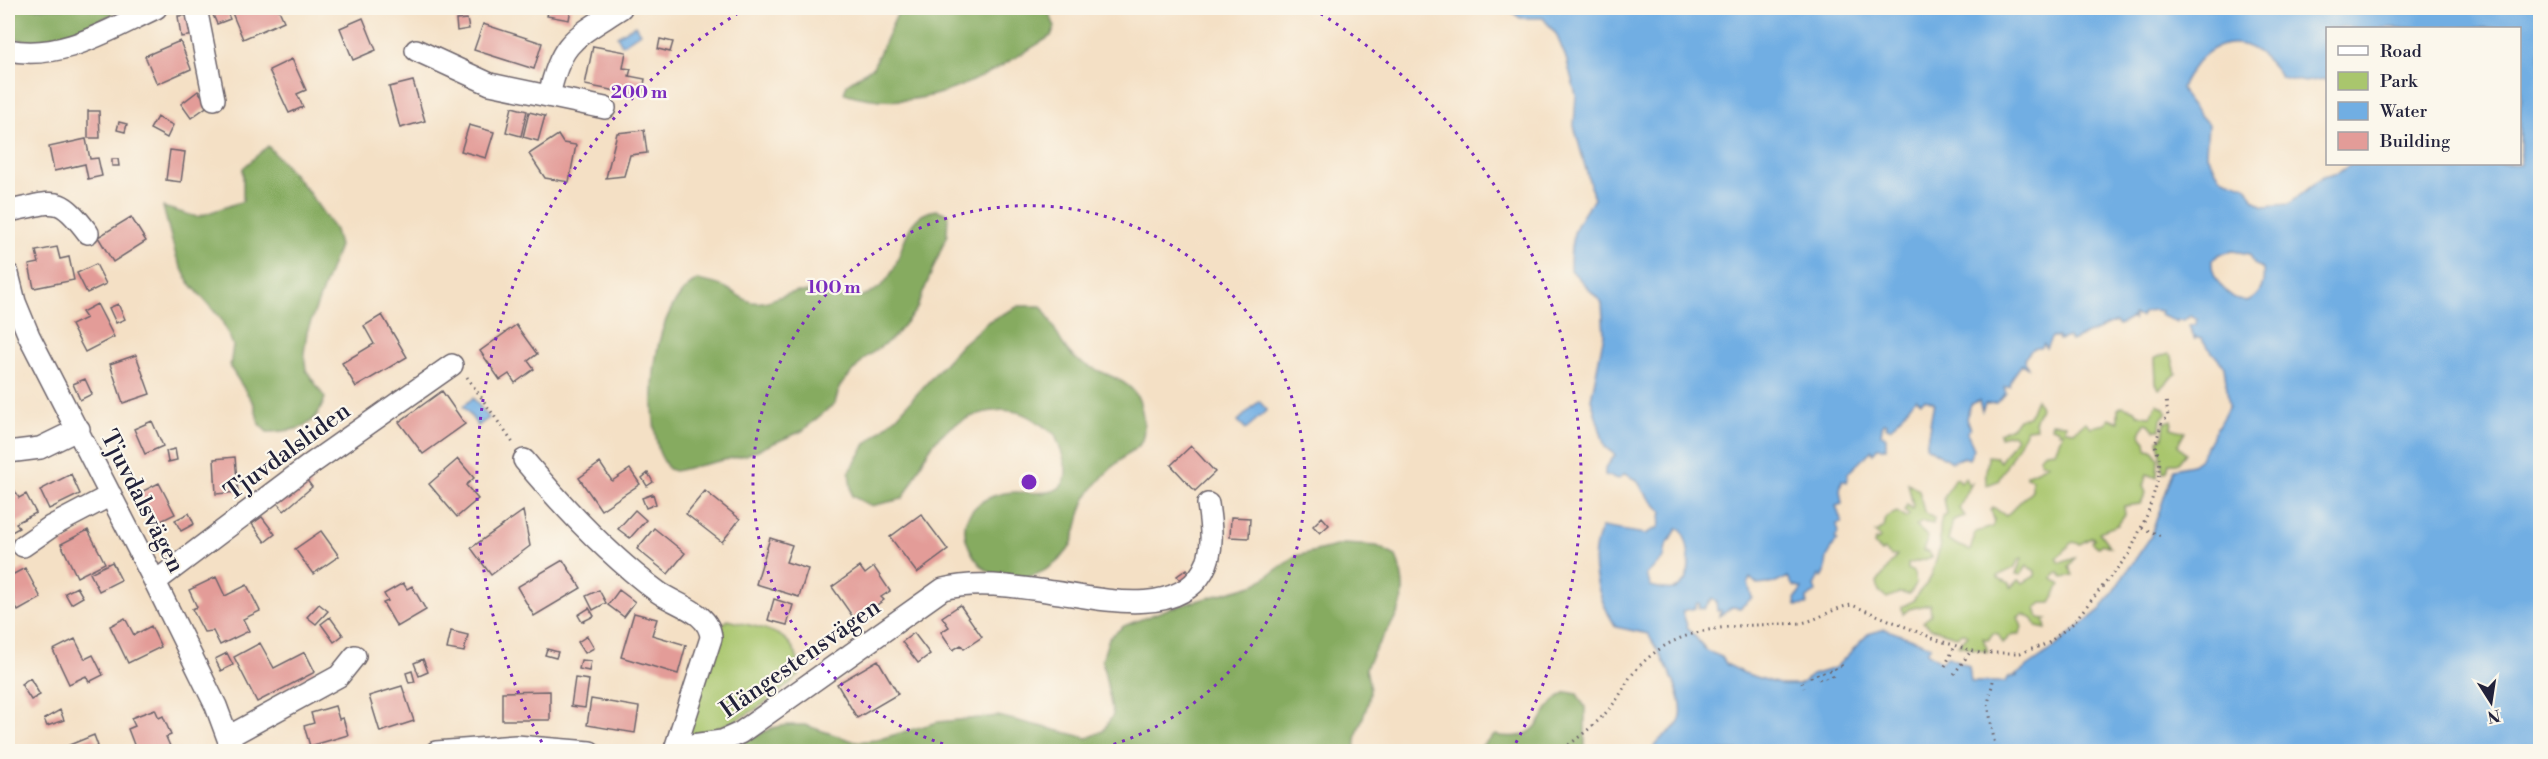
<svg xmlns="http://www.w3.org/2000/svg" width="2548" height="759" viewBox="0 0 2548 759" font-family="'Libre Bodoni',serif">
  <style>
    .green { fill: #a9c66d; stroke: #667454; stroke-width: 1.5; fill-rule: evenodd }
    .forest { fill: #86ab60; stroke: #54664e; stroke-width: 1.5 }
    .water { fill: #71aee3; stroke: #4a688f; stroke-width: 1.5; fill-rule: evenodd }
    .building { fill: #e39c98 }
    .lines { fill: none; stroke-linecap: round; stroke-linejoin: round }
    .minor-casing { stroke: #6c646b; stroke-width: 24 }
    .path { stroke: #6c646b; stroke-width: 3; stroke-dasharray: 1.5 4.5; stroke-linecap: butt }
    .minor { stroke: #fff; stroke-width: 21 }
    .ring { fill: none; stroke: #7b2cbf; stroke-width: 3; stroke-dasharray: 3 6 }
    .labels { text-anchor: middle; stroke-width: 4.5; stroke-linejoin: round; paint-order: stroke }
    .street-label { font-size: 24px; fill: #22223b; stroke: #fbf7ec }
    .centre { fill: #7b2cbf; stroke: #fbf7ec; stroke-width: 3 }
    .ring-label { font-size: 18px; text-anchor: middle; font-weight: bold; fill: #7b2cbf; stroke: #fbf7ec; stroke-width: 4.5; stroke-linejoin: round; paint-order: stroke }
  </style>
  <rect width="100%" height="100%" fill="#fbf7ec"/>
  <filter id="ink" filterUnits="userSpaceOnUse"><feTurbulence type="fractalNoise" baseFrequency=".0167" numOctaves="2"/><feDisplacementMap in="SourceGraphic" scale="12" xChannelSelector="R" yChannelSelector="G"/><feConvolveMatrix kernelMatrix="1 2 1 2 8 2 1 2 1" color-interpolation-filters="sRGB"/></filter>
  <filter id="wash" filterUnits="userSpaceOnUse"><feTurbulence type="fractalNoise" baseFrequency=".008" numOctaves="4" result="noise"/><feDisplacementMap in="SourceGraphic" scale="24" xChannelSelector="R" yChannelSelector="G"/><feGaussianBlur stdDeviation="1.35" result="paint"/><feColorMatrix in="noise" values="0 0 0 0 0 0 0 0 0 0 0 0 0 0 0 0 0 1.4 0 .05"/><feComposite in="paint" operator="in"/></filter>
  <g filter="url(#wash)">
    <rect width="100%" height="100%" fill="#f4e0c5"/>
    <path class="green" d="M2169,354L2172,357L2176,374L2159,389L2156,383L2155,358Z
      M2036,399L2040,408L2035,420L2036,428L2027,429L1998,481L1987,485C1983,476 1988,466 1988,456L1996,457L2000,462L2016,438L2012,434L2000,437V433L2012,427L2018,419L2029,417Z
      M2157,404L2165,408L2167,412L2161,419L2160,430H2154L2149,424L2145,423L2140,434L2146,441L2147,449L2152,450L2158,458L2157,478L2147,474L2143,486L2146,493L2140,504L2124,506L2125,515L2118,525L2099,532L2110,547L2102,544L2098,547L2092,542L2094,539L2092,537L2080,544L2073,542L2057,558L2060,563L2075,558L2069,567L2073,575L2063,577L2058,572L2052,578L2061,585C2054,591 2056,597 2051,603H2042L2036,608L2039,618L2047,619L2044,621L2046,629L2037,627L2033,619L2023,614L2018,617L2022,627L2020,634L2010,636L2003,643L1998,634L1993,633L1988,640L1983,638L1988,652L1958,645L1968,635L1965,633L1960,634L1959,637L1931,628L1923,622L1931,615L1930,604L1909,609L1903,614L1902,607L1914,600C1917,590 1929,586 1932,574C1935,564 1940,550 1940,541C1940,532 1939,527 1942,517L1947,515L1944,498L1954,479L1957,478L1961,482L1965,478L1968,484L1972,483L1959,508L1965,516L1953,520L1948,541L1970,550L1976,532L1993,527L1994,519L1991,510L1993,507L2006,516L2032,490V479L2026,477V475L2049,464L2041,462L2039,457L2045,452L2055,451L2063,432L2058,433L2059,430L2051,427L2052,423L2066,424L2065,430L2075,431L2085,422L2091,427L2106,424L2109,418L2118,422V409L2122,406L2135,410L2139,415L2151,416ZM2022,558L2016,574L2021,575L2027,566L2035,571V576L2023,583L2018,580L2011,587L2010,583L1998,578L1997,576L2014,568L2019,559Z
      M2172,420L2171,428L2185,432L2178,445L2186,453L2178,463H2169L2167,471L2163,473L2158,440L2163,437L2165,422Z
      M1908,483L1919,490L1924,512L1934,518L1933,524L1922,522L1916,526L1928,537L1923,551L1929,552L1932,557L1908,564V569L1914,572L1916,584L1910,594L1899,593L1887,598L1879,591L1877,583L1897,555L1891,556L1885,550L1882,552L1874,544L1875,540L1878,541L1880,538L1875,533L1884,528L1886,517L1897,512L1906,518L1909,515L1904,511L1907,505L1912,509L1913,506Z
      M728,620C763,629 801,630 799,676C761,708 735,727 685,736L720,626Z"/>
    <path class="forest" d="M8,8H124C87,26 51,53 8,36Z
      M900,8H1042L1050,15L1055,27L1051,36C984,77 925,118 844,93L847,84L873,67Z
      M268,146L307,190L335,230L339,246L307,332L304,353L306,370L325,398C315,429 297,431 267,432L259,424L254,404L230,367L233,345L221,319L188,281L176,256L163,207L197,217L243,201V168Z
      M937,210L948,214L947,235L916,310L893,338L865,358L840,386L835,403L802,431L746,455L675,471L668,469C665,462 659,455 658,448C647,399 651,309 697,280C706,282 715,283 724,287C733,291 743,300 752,302C768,305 782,293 797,292C827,290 854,309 881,286C908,262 897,215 937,210Z
      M1019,306H1041C1054,322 1059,346 1076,359C1094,373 1129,376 1139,400C1143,412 1147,433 1140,444C1137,449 1129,452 1125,456C1113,466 1097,482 1088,495C1077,511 1079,534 1068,550C1040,587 984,592 967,542C956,511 989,491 1018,492C1033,492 1065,499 1066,473C1067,461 1058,445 1055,434C1045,428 1034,418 1023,414C991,402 946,422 929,450C919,466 913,484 902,499L871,506L852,496L849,473L866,444L898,415L961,345L989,321Z
      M1344,544L1377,546L1396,556C1418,614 1384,622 1366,668C1367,676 1370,684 1370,692C1369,713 1353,729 1356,751L734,752L746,741L772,728L787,725H805L856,742L876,740L938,722L998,716L1088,738L1103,731L1113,715L1102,660L1109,638L1124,626L1165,610L1256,584L1296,556Z
      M1567,692L1577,694L1585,707V751H1475L1495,735C1549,745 1535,706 1567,692Z"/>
    <path class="water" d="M1507,8H2540V751H1652C1658,737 1668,735 1677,725C1694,706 1658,652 1648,634L1616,627C1597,598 1586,558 1602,527L1645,534L1659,527L1662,512L1643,491L1638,481L1625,474L1618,479L1605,475V469L1615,455L1605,447L1591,399L1604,334L1602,303L1570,269C1570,235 1574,226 1594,199L1574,126L1576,95L1566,58L1556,34L1543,18H1520ZM2328,28H2520V164H2351L2338,173L2323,177L2289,204L2264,206L2254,200L2246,186L2220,177L2206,153L2208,124L2189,103L2181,88C2206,36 2247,27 2281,77L2304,82L2324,79L2327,83ZM2233,251L2250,254L2254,264L2263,270C2265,285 2260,296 2247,302C2229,300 2210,278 2212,260L2220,254ZM2152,310L2161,311L2160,315L2177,322V320H2184L2191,315L2197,319L2195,325L2189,326L2195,340V337L2201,339L2224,366L2229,406L2199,460L2192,465L2174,469L2150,538L2101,609L2046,654L2013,677L2018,676L2007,678L2005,682H1971L1969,666L1947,656L1942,662L1927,652L1931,646L1885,629L1868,634L1835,668L1812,675L1799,685H1782L1744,673L1726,664L1722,657L1707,651L1688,628L1682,611L1695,608L1697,603L1700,604L1699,608L1704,609L1712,598L1716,601L1717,611L1721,610L1720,616L1732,607L1740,608L1752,598L1748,583L1750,578L1758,585L1776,583L1788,577L1793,586L1802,589L1795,599L1796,606L1807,605V598L1816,592L1814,586L1819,575L1822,577L1825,573L1827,557L1837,540L1835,538L1838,533L1836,524L1842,523L1836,506L1842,504L1840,490L1842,480L1847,482L1848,473L1872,450L1873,454L1877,448H1886V437L1881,434L1883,423H1887L1886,427L1890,428C1900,421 1907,408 1916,398L1921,402L1925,399L1934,402L1926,446L1951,462L1964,457L1969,459L1974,449L1967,432L1970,428L1966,418L1971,404L1979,401L1982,411L1985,404L1997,403L2006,393L2004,387L2010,386L2012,378L2022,364L2028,367L2024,359L2033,348H2040L2043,344L2046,348L2052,337H2058L2059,340L2068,337L2071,341L2116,322L2119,325L2132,318L2134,321L2133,315L2141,317L2143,313ZM1677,529H1681C1689,544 1695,576 1679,587C1671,592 1659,588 1651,586L1646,575L1664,558L1666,546Z
      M635,25L640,33L622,45L617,36Z
      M473,398L489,418L478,426L463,406Z
      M1259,401L1267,410L1246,429L1238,421Z"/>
    <g id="blocks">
      <path class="building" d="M210,8H225L230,19L217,24Z
        M244,8H278L284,21L243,39L232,13Z
        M549,8H571L569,20L547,16Z
        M191,15L195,35L181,37L178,16Z
        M363,18L376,50L353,60L340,28Z
        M467,19L469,29L457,31L456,20Z
        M483,24L542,43L534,69L474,50Z
        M660,39L673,42L670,52L658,49Z
        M180,41L191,69L157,84L145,56Z
        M593,46L626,52L623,68L631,69L629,76L645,79L642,96L585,85Z
        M292,59L306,90L297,94L303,107L289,113L269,70Z
        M413,81L425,121L400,128L389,87Z
        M198,91L209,105L191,118L181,104Z
        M512,107L527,111L521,136L506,132Z
        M88,111H99L100,138H88Z
        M529,112L545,116L538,141L523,137Z
        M157,117L173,125L167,138L150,129Z
        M119,122L127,124L125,132L117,130Z
        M469,125L494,132L486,158L461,151Z
        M644,130L647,153L630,155L624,176L606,178L617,133Z
        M558,135L563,143L576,145L569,182L545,178L529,154Z
        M86,139L90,159L98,158L102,176L88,179L85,164L54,171L49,147Z
        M170,150L185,152L181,182L166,180Z
        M112,159H118L119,166H112Z
        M131,217L146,241L113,262L98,237Z
        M57,247L60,259L69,257L74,280L34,288L29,265L39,263L36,251Z
        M96,264L106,284L87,293L77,273Z
        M97,304L114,337L85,352L71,325L86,318L82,312Z
        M118,304L125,319L116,323L109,308Z
        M382,315L407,357L356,387L342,363L374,344L364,326Z
        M516,325L537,354L528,361L534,369L515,383L509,374L500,380L480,351Z
        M136,355L150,394L123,403L110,364Z
        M85,379L92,394L80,400L73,384Z
        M442,391L465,424L423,454L399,422Z
        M152,421L163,446L145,454L134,429Z
        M1191,446L1215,472L1195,491L1171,465Z
        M175,449L177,460L168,462L166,451Z
        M235,457L238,492L216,494L214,459Z
        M458,459L474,478L466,485L478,499L457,517L429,484Z
        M600,463L612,481L630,469L640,484L601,510L579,478Z
        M648,473L653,482L647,486L642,478Z
        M71,474L80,494L49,509L40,490Z
        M303,475L312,487L284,511L274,499Z
        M159,483L175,514L155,524L139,493Z
        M15,491L19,498L26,494L36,513L16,523L19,528L8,534V494Z
        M705,491L740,519L722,542L686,514Z
        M653,494L656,504L646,508L642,498Z
        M635,510L646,520L630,538L618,529Z
        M523,511L530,546L491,575L471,548Z
        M189,513L194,524L181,531L175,520Z
        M921,514L948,550L917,573L890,537Z
        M262,517L275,534L265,542L252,524Z
        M1231,517L1250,518L1249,538L1230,537Z
        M1322,517L1329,525L1320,533L1313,526Z
        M654,528L685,553L668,574L637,549Z
        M88,530L105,563L77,577L61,544Z
        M321,531L339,556L313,574L295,549Z
        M770,538L792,545L786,562L808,569L799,597L756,584Z
        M563,560L581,588L534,616L517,587Z
        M112,562L121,580L99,591L90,573Z
        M860,567L865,574L874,567L890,591L881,597L884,600L855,620L832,587Z
        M25,568L41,598L18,611L8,592V577Z
        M1187,569L1193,578L1184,585L1177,576Z
        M216,577L225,596L247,585L260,611L243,619L249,631L220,645L213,631L204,632L192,609L197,607L189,590Z
        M403,583L407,589L412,586L426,610L397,627L383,603L388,601L384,594Z
        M77,587L83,597L71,604L65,593Z
        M599,590L606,603L593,610L586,596Z
        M619,590L635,602L624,617L608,605Z
        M774,599L793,605L787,625L768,620Z
        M319,604L328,611L316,624L307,617Z
        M960,605L982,637L964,649L961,645L953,650L941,632L949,627L942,617Z
        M589,608L594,616L582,622L578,615Z
        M634,613L657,619L652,635L686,645L678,674L621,657Z
        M330,617L343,635L334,642L321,624Z
        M125,618L134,635L151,626L161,647L128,663L110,626Z
        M451,631L468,635L464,652L447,649Z
        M914,633L930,654L918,663L902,642Z
        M587,636L594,648L585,653L578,642Z
        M75,639L85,659L93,655L103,675L89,682L86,676L69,684L53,650Z
        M260,643L274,668L305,652L315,672L257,702L234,657Z
        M547,649L558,652L556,658L545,655Z
        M227,653L233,665L221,671L215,659Z
        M423,659L428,672L419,676L414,663Z
        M581,660L591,661L589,671L579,669Z
        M878,660L898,694L857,718L837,684Z
        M412,671L415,682L409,683L406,673Z
        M30,678L40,695L31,700L21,684Z
        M575,678L589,680L585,708L571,706Z
        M402,686L414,721L380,732L369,696Z
        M550,691V720H502V692Z
        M591,699L639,707L635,733L587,725Z
        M335,706L339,719L343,718L348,735L310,746L304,726L314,723L311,713Z
        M155,709L159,718L163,716L171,735L166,737L170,746L156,752H144L142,747L136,750L128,729L135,726L131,718Z
        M60,710L64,720L47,726L44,719Z
        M94,735L98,746L94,748L95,752H70L67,746Z"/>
    </g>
  </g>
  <g filter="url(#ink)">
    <use href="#blocks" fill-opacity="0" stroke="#6c646b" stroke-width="1.5"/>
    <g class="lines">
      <g class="minor-casing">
        <path id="minor" d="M196,8L214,99
          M8,50C62,61 108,30 156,8
          M416,50L490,84L605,108
          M549,96C561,40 575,38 621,8
          M8,211C55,203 57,192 88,233
          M8,274L15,302L29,336L155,582L216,706L233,752
          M8,452L40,448L79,429
          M524,460C564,508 608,555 658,592C676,605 710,612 711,638L674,752
          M23,546L52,526L111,495
          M155,582L311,464L452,365
          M228,737L339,676L355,656
          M677,747L722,741L740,733L943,589C977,580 1018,587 1053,592C1096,598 1176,619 1203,571C1215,551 1211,525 1208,504
          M436,752L516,746L590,752"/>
      </g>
      <path class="path" d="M467,377L513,443
        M2142,528L2161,536
        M1841,665L1844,669
        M1945,666L1955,646
        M1835,668L1838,673
        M1830,670L1834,680
        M1823,672L1826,678
        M1817,673L1820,680
        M1954,674L1971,651
        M1811,676L1812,680
        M1993,681L1988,704L1996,752
        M1802,682L1804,688
        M1559,752C1578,738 1600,722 1614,703C1621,695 1625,684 1631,676C1674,620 1738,627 1801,623C1819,620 1834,607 1852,605L1940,641L1980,653H2020L2047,644L2072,624L2129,554L2147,515L2158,480L2160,460L2155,445L2162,422L2168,417L2166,399"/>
      <use href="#minor" class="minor"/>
    </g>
  </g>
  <g class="ring">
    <path d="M969 751A276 276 0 1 1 1089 751"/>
    <path d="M546 750A552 552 0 0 1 745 9M1313 9A552 552 0 0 1 1512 750"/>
  </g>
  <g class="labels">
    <g class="street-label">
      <text transform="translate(287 451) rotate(-36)" y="8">Tjuvdalsliden</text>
      <text transform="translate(143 501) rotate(63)" y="8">Tjuvdalsvägen</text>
      <text transform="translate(800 658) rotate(-35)" y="8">Hängestensvägen</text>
    </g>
  </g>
  <circle cx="1029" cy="482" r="9" class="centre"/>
  <g class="ring-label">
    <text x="639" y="98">200 m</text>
    <text x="834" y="293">100 m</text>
  </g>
  <rect width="2548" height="759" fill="none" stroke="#fbf7ec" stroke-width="30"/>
  <rect x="2326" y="27" width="195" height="138" fill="#fbf7ec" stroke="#a4a2a5" stroke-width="1.5"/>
  <rect x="2338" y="46" width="30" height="9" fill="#ffffff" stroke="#a4a2a5" stroke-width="1.5"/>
  <text x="2380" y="57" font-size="18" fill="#22223b">Road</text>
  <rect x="2338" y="72" width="30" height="18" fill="#a9c66d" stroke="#a4a2a5" stroke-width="1.5"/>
  <text x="2380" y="87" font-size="18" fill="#22223b">Park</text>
  <rect x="2338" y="102" width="30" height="18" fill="#71aee3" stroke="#a4a2a5" stroke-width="1.5"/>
  <text x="2380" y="117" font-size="18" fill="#22223b">Water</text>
  <rect x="2338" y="132" width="30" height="18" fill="#e39c98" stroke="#a4a2a5" stroke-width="1.5"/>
  <text x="2380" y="147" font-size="18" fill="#22223b">Building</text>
  <g transform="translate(2491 702) rotate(168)" stroke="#fbf7ec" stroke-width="4.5" paint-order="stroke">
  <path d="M0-4.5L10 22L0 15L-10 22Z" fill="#22223b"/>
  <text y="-9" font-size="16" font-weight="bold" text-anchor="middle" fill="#22223b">N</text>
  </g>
</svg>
